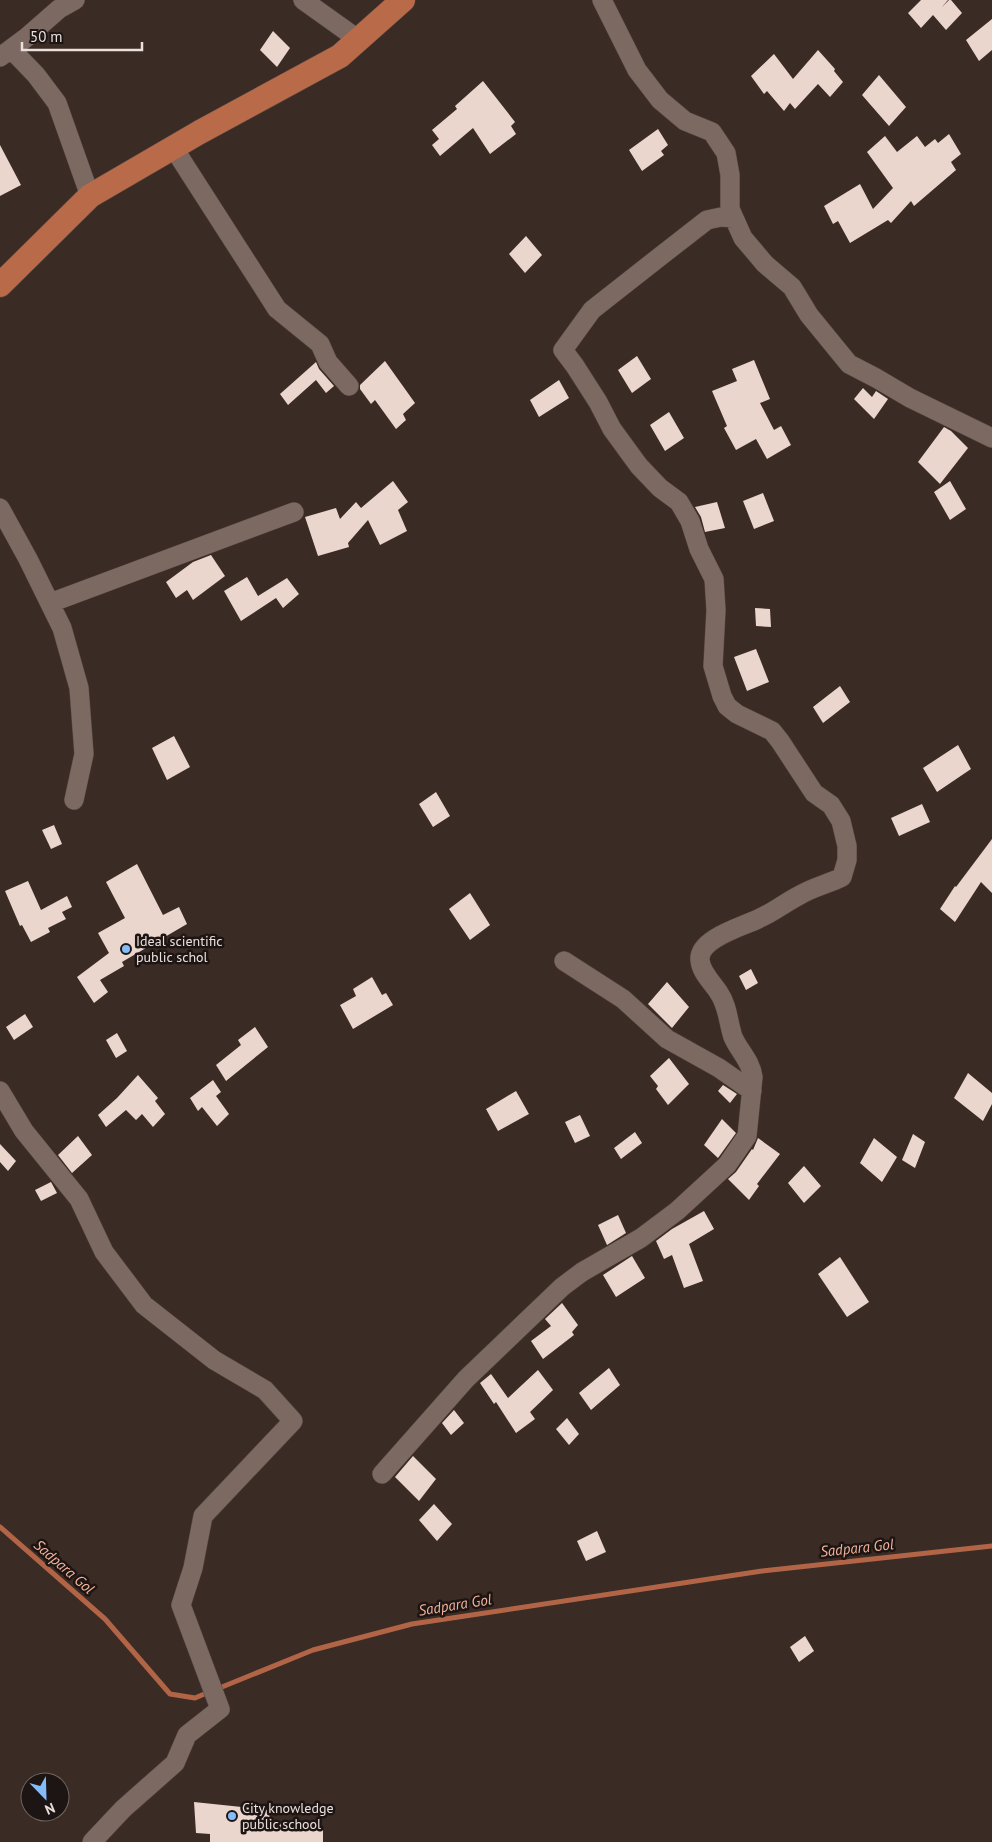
<svg xmlns="http://www.w3.org/2000/svg" width="992" height="1842" viewBox="0 0 992 1842" font-family="'PT Sans',sans-serif">
  <style>
    .lines { fill: none; stroke-linecap: round; stroke-linejoin: round }
    .stream { stroke: #b26546; stroke-width: 5 }
    .building { fill: #ebd6ce }
    .minor-casing { stroke: #564843; stroke-width: 20 }
    .major-casing { stroke: #564843; stroke-width: 25 }
    .minor { stroke: #7c6962; stroke-width: 19 }
    .major { stroke: #b96a49; stroke-width: 24 }
    .poi-dot { fill: #84bcfb; stroke: #1d1513; stroke-width: 2 }
    .labels { text-anchor: middle; stroke-width: 5; stroke-linejoin: round; paint-order: stroke }
    .poi-label { font-size: 14px; fill: #eadfdb; stroke: #1d1513; text-anchor: start }
    .water-label { font-size: 15px; font-style: italic; fill: #f4b39a; stroke: #1d1513 }
  </style>
  <rect width="100%" height="100%" fill="#3b2b25"/>
  <g class="lines">
    <path class="stream" d="M0,1527L105,1619L170,1694L195,1698L209,1692
      M217,1689L313,1650L412,1624L762,1571L992,1546"/>
  </g>
  <path class="building" d="M921,0H948L942,7L949,0H951L962,13L946,30L933,15L921,28L908,13Z
    M992,19V50L979,61L966,40Z
    M273,31L290,48L277,67L260,50Z
    M818,50L835,69L834,71L843,82L830,97L818,84L795,109L790,103L784,111L767,91L764,94L751,76L774,54L793,79Z
    M879,75L906,107L889,126L862,95Z
    M483,81L515,122L511,126L516,134L490,154L473,128L440,156L432,145L439,139L432,130L457,109L455,106Z
    M658,129L668,145L661,151L664,155L642,171L629,150Z
    M949,134L961,154L951,162L956,170L914,206L911,201L891,223L888,220L850,243L838,221L833,224L824,206L860,184L873,209L893,188L867,152L885,136L897,152L917,136L925,147L935,139L938,143Z
    M0,145L21,185L0,196Z
    M526,236L542,255L525,273L509,254Z
    M637,356L651,379L632,393L618,370Z
    M754,360L770,399L760,403L774,430L781,426L791,445L767,459L756,439L736,450L724,428L727,426L712,391L737,381L732,369Z
    M385,361L415,403L403,414L406,420L396,429L375,400L371,404L360,389V385Z
    M316,362L319,369L334,386L326,393L316,380L288,405L280,394Z
    M559,380L569,398L539,417L530,400Z
    M863,388L872,397L876,391L888,399L874,419L854,399Z
    M669,412L684,438L665,451L650,425Z
    M944,427L951,431L968,448L940,484L918,462Z
    M393,481L408,502L398,510L407,531L380,545L368,520L348,543L349,547L318,556L305,517L336,508L340,519L356,502L361,508Z
    M950,481L966,509L950,520L934,492Z
    M763,493L774,521L754,529L743,501Z
    M717,502L725,528L705,532L701,517L695,507Z
    M211,555L225,576L193,600L187,590L176,598L166,582L193,562Z
    M247,577L258,596L287,578L299,594L283,608L276,598L241,621L224,591Z
    M755,608L770,609L771,627L756,626Z
    M756,649L769,682L747,691L734,657Z
    M840,686L850,702L823,723L813,707Z
    M174,736L190,767L167,780L152,748Z
    M958,745L971,769L937,792L923,768Z
    M436,792L450,816L433,827L419,804Z
    M922,804L930,822L899,836L891,818Z
    M54,825L62,844L51,849L42,830Z
    M992,839V893L981,882L955,922L940,909L955,886L956,887Z
    M137,864L163,915L179,907L187,924L122,962L124,966L100,980L108,992L94,1003L77,977L109,953L98,933L125,918L106,882Z
    M28,881L41,910L67,896L72,907L62,912L66,919L48,928L50,932L31,942L22,925L20,926L5,891Z
    M470,893L490,925L470,940L449,909Z
    M751,969L758,983L746,990L739,976Z
    M372,977L382,995L386,993L393,1005L353,1029L340,1005L356,996L353,989Z
    M667,982L689,1007L672,1028L648,1004Z
    M25,1014L33,1027L14,1040L6,1027Z
    M255,1027L268,1047L226,1081L216,1065L241,1045L238,1040Z
    M117,1033L127,1051L116,1058L106,1040Z
    M669,1058L689,1084L668,1105L656,1089L658,1086L650,1076Z
    M968,1073L992,1093V1104L983,1121L954,1098Z
    M138,1075L158,1098L155,1101L165,1114L153,1127L142,1114L136,1120L126,1110L106,1127L98,1115L117,1098Z
    M213,1080L221,1092L216,1096L229,1114L217,1126L202,1107L198,1111L190,1098Z
    M723,1085L737,1094L730,1103L718,1091Z
    M516,1091L529,1114L498,1131L486,1109Z
    M580,1115L590,1136L575,1143L565,1122Z
    M722,1119L736,1133L718,1158L704,1145Z
    M635,1132L642,1143L621,1159L614,1148Z
    M913,1134L925,1142L915,1168L902,1160Z
    M78,1136L92,1155L72,1173L58,1155Z
    M758,1138L780,1154L757,1184L759,1186L749,1200L728,1179L736,1172L752,1149L753,1150Z
    M874,1138L897,1157L882,1182L860,1163Z
    M0,1144L16,1161L8,1171L0,1162Z
    M804,1166L821,1186L804,1203L788,1183Z
    M51,1182L57,1193L41,1201L35,1190Z
    M704,1211L714,1229L689,1244L703,1281L684,1288L672,1255L664,1259L656,1241L672,1229Z
    M618,1215L626,1233L607,1245L598,1225Z
    M632,1256L645,1278L616,1297L603,1275Z
    M840,1257L869,1302L847,1317L818,1274Z
    M562,1303L578,1325L572,1332L574,1335L543,1359L531,1341L551,1326L545,1319Z
    M609,1368L620,1385L591,1410L579,1393Z
    M538,1370L553,1390L530,1412L535,1419L516,1433L496,1402L494,1404L480,1383L491,1374L508,1398Z
    M454,1410L464,1423L451,1435L442,1423Z
    M567,1418L579,1434L569,1445L556,1429Z
    M413,1456L436,1479L419,1501L395,1477Z
    M434,1504L452,1524L437,1541L419,1520Z
    M597,1531L606,1552L586,1561L577,1541Z
    M805,1636L814,1651L799,1662L790,1647Z
    M194,1802L269,1810L270,1822L323,1830V1842H210V1834L196,1833Z"/>
  <g class="lines">
    <g class="minor-casing">
      <path id="minor" d="M303,0L359,40
        M602,0L637,70L660,100L685,121L712,132L726,153L730,175V209L743,238L765,264L792,287L809,315L849,364L876,378L910,398L992,438
        M11,49L36,75L57,103L90,196
        M0,57L27,37L59,9L75,0
        M173,147L277,309L320,344L328,362L349,386
        M0,508L28,559L62,628L79,688L84,754L74,800
        M50,603L294,512
        M564,961L623,999L667,1039L719,1068L752,1091
        M0,1091L24,1131L79,1199L104,1252L144,1305L214,1360L265,1390L293,1421L203,1516L193,1568L181,1605L220,1709L187,1735L175,1763L123,1809L92,1842
        M382,1474L466,1379L562,1287L582,1272L641,1238L677,1211L727,1165L747,1136L753,1077C751,1061 739,1051 733,1037C728,1022 728,1006 719,993C713,983 701,973 700,960C698,938 745,926 760,918C774,912 786,902 800,895C813,887 828,884 842,877L847,860V846L841,821L831,805L814,793L780,741L772,731L737,714L727,706L722,696L713,666L716,610L714,579L699,549L690,521L679,502L660,488L639,466L612,429L598,402L575,366L563,350L592,310L662,255L707,220L721,217L734,218"/>
    </g>
    <g class="major-casing">
      <path id="major" d="M0,285L90,196L200,132L340,56L403,0"/>
    </g>
    <use href="#minor" class="minor"/>
    <use href="#major" class="major"/>
  </g>
  <g class="poi-dot">
    <circle cx="126" cy="949" r="5"/>
    <circle cx="232" cy="1816" r="5"/>
  </g>
  <g class="labels">
    <g class="poi-label">
      <text x="136" y="946">Ideal scientific<tspan x="136" dy="16">public schol</tspan></text>
      <text x="242" y="1813">City knowledge<tspan x="242" dy="16">public school</tspan></text>
    </g>
    <g class="water-label">
      <text transform="translate(857 1548) rotate(-6)" y="5">Sadpara Gol</text>
      <text transform="translate(64 1567) rotate(41)" y="5">Sadpara Gol</text>
      <text transform="translate(455 1605) rotate(-9)" y="5">Sadpara Gol</text>
    </g>
  </g>
  <g transform="translate(45 1797) rotate(157)"><circle r="24" fill="#1d1513" stroke="#6f6663"/>
  <path d="M0-4L9 19L0 12L-9 19Z" fill="#84bcfb"/>
  <text y="-8" font-size="14" font-weight="bold" text-anchor="middle" fill="#eadfdb">N</text>
  </g>
  <path d="M22 42v8h120v-8" fill="none" stroke="#eadfdb" stroke-width="2.5"/>
  <text x="30" y="42" font-size="15" fill="#eadfdb" stroke="#1d1513" stroke-width="4" paint-order="stroke">50 m</text>
</svg>
